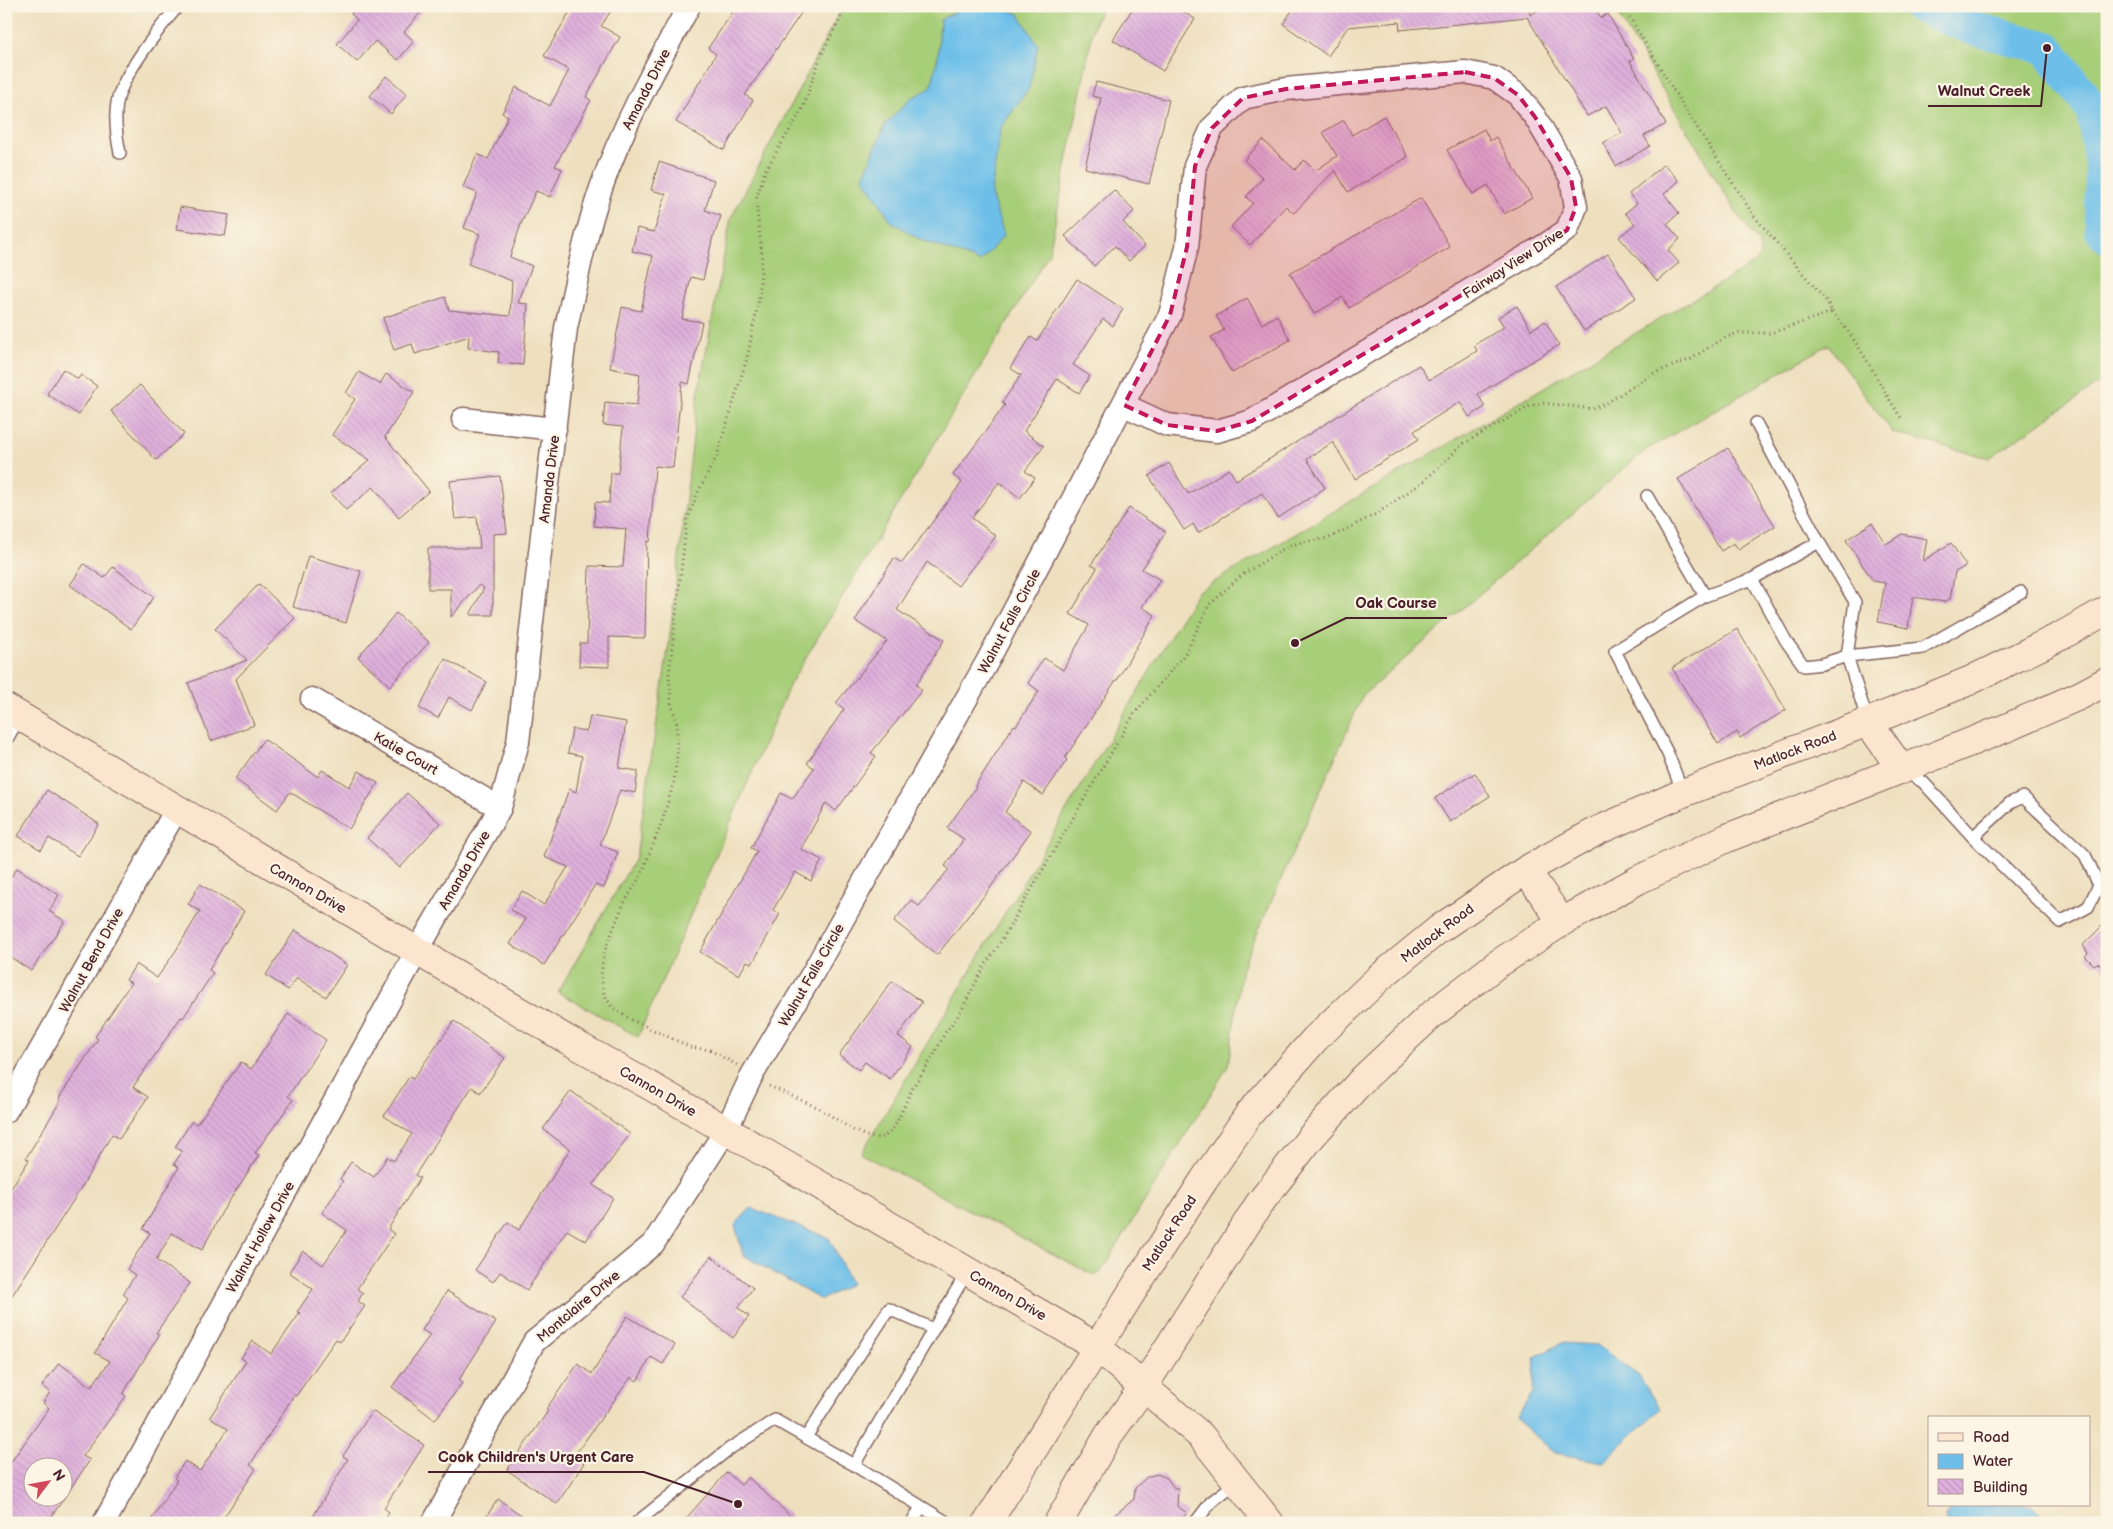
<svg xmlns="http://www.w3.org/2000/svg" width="2113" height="1529" viewBox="0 0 2113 1529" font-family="'Balsamiq Sans',sans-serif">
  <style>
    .grass { fill: #a7ce79; stroke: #787652 }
    .water { fill: #6dbfe9; stroke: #5c6f8a }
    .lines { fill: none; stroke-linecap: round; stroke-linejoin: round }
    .river { stroke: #6dbfe9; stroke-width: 34 }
    .building { fill: url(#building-back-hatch); fill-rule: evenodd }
    .lane-casing { stroke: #83635f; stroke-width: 14 }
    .street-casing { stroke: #83635f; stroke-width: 25 }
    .secondary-casing { stroke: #83635f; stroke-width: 30 }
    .path { stroke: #83635f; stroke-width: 3; stroke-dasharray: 1 4; stroke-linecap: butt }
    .lane { stroke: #fff; stroke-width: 11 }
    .street { stroke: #fff; stroke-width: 22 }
    .secondary { stroke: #fbe5cf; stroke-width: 28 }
    .marked { fill: #c2185b; fill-opacity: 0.2; stroke: #c2185b; stroke-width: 4; stroke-dasharray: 10 6; stroke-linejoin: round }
    .labels { text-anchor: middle; stroke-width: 4.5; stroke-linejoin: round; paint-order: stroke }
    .street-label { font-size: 14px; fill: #4a1f2b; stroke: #fcf5e5 }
    .leader { fill: none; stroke: #4a1f2b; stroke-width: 2 }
    .callout-dot { fill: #4a1f2b; stroke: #fcf5e5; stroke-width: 2 }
    .callout-label { font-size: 15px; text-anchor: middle; font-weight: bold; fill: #4a1f2b; stroke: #fcf5e5; stroke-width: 4.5; stroke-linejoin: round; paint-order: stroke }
  </style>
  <defs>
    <pattern id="building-back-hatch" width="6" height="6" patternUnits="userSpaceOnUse" patternTransform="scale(1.25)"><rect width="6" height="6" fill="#deafdc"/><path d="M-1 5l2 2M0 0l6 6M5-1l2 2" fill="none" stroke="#c096bd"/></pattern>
  </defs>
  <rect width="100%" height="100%" fill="#fcf5e5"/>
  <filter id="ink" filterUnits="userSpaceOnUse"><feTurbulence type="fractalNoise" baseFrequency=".02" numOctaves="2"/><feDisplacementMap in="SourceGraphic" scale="10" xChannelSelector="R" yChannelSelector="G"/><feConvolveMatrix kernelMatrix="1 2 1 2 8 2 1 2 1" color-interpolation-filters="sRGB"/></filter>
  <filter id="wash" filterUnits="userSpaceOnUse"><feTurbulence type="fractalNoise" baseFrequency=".0096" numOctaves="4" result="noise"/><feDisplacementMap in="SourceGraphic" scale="20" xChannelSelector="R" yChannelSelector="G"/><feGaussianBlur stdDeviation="1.12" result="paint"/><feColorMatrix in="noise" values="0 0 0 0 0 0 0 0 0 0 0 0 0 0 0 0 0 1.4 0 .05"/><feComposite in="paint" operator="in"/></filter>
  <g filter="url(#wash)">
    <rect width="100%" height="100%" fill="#eee0bf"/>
    <path class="grass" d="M843,6H1102L1094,25L1049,253L790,684L638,1037L558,992L636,857L669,643L698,395L731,218Z
      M1613,6H2107V378L1989,458L1893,433L1828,345L1646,450L1363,695L1242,967L1228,1066L1101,1272L1095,1276L861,1154L1197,592L1753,264L1760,255L1759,243L1735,211Z"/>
    <path class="water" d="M966,6H987L1018,13L1038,45L1029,88L1000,129L991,194L1004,235L980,262L919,239L891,221L863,177L885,125L911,98L931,88L938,56L940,20Z
      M751,1208L829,1238L851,1284L821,1300L743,1255L735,1225Z
      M1562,1343L1597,1345L1639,1376L1660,1409L1603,1462L1555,1453L1516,1419L1533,1392L1535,1357Z
      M1953,1505H2031L2055,1523H1947L1946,1517Z"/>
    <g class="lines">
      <path class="river" d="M1919,6L1972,28L2047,48L2093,110L2102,172L2101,229L2107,236"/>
    </g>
    <g id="blocks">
      <path class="building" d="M358,6H426L404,32L414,41L398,60L375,41L357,62L337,44L357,20L351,14Z
        M573,6H614L601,26L620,37L586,97L591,100L555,166L562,169L550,197L536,191L521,224L510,257L532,266L518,303L528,304L523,365L498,363L499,352L468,348L469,336L415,354L412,344L394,350L383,318L445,297L449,310L510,316L512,281L468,264L480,234L464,228L477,193L463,187L477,154L488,159L508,116L502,113L516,87L550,106L569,70L544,56Z
        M737,6H806L745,95L753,100L724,150L676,122L716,54L708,48Z
        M1134,6H1174L1195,19L1163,71L1113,40Z
        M1295,6H1529L1530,15L1545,6H1594L1601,18L1608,14L1634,59L1630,61L1666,124L1644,136L1650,146L1616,166L1603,143L1622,133L1606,106L1587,116L1527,17L1400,30L1399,22L1348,27L1328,56L1283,24Z
        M386,76L407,94L391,114L370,96Z
        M1096,82L1169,100L1149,184L1085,168L1101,98L1092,96Z
        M1384,116L1408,157L1348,192L1335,170L1294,213L1286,206L1250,245L1231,227L1253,203L1246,197L1263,178L1244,160L1263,140L1295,170L1304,160L1315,171L1337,156L1323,132L1344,120L1352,135Z
        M1484,129L1490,141L1496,137L1532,198L1504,214L1488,185L1473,194L1447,150Z
        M659,162L714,180L705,210L721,216L714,236H713L703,280L691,277L682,319L702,322L689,384L682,382L673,468L655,466L650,542L647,541L645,638L609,637V667L579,666L580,643H587L589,566L623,567L626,529L594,526L595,502L609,503L611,473H618L623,427L603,425L605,402L637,405L640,374L610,368L622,307L641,311L653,256L632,251L637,228L654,232L666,194L651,190Z
        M1664,164L1679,181L1664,194L1679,213L1667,224L1680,239L1668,250L1679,263L1657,281L1619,237L1635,224L1625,213L1637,203L1629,194Z
        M1114,190L1134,211L1123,222L1145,246L1129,261L1115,246L1094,266L1065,236Z
        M1421,198L1450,247L1349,308L1343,297L1314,314L1290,273Z
        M180,207L229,215L225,236L177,229Z
        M1608,254L1636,298L1584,331L1556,287Z
        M1077,279L1123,309L1113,326L1103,319L1073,365L1090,376L1079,393L1057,379L1024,431L1044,446L1025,471L1035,478L1020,498L999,482L972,518L996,536L958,586L927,562L897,610L944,640L916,685L922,690L871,753L876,756L836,811L826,803L801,849L822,860L811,881L795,872L773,910L780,914L752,964L747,961L739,975L700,952L757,851L751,848L781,793L792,799L814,768L807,763L844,709L836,703L887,641L855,621L894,558L902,563L962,482L953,475L1005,405L1002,403L1021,375L1010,368L1031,337L1037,341Z
        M1247,298L1262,324L1277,315L1290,340L1232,373L1211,337L1224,330L1216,316Z
        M1517,306L1531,330L1545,321L1559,345L1478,394L1485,407L1469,417L1460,402L1414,431L1419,439L1355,479L1333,442L1307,459L1325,488L1278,518L1262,493L1198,533L1193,524L1184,530L1149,476L1169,463L1188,494L1229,469L1236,480L1419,365L1429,380L1477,351L1474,345L1504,327L1498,317Z
        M63,369L78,379L81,375L97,386L79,415L47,394Z
        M359,372L380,384L386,374L414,392L385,437L429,491L399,517L373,487L346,510L331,493L370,460L332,435L355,399L346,393Z
        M140,385L184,434L156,460L111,411Z
        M1728,448L1775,526L1738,549L1734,543L1721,551L1678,479Z
        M500,476L507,533L493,534V615H470L484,588L479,585L451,617V589H428V548H480L477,517L455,519L450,481Z
        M1129,508L1166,532L1142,569L1160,580L1142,607L1155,615L1117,680H1116L1065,758L1067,760L1043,795L1024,782L1005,812L1031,831L988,891L937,955L894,921L911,900L919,906L949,869L945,866L964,839L947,828L976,787L975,786L1014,725L1016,726L1039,691L1028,683L1044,658L1063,670L1089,625L1070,614L1097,568L1091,565Z
        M1872,523L1886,544L1902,534L1927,539L1923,561L1951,543L1966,566L1955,572L1950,599L1944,602L1913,597L1908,628L1878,622L1885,583L1873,581L1846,540Z
        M308,556L361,571L346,623L293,607Z
        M84,564L104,578L113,567L154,597L131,629L70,585Z
        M259,584L295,618L236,679L254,725L211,741L188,683L247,660L215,629Z
        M396,613L429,642L390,686L358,657Z
        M1737,629L1786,710L1740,738L1737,732L1718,744L1672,668Z
        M445,659L487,682L472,710L449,697L438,718L419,708Z
        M590,716L626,722L619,768L638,771L635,793L620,790L600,845L618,852L604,888L595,885L544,965L510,944L526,919L511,910L522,891L544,905L568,867L544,857L569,789L576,792L582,756L568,753L572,729L587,731Z
        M264,739L318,777L322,770L349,787L359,771L378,783L349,829L290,792L277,810L235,779Z
        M1475,773L1490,796L1450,822L1435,798Z
        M47,790L99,824L78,856L49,838L41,850L18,836Z
        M407,793L440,823L400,868L367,838Z
        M17,868L59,895L49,911L65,921L31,971L6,954V884Z
        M200,884L244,911L209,970L213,973L183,1018L181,1017L133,1087L148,1097L119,1139L112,1134L80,1190L6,1305V1196L29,1160L26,1158L61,1100L59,1098L98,1039L95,1037L131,983L126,980L136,964L157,978L177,949L200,911L188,904Z
        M2107,921V973L2098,963L2094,965L2085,956L2088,953L2083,945Z
        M295,930L347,965L326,997L297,978L288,990L266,975Z
        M892,981L922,1002L898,1036L913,1047L890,1079L865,1062L859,1070L839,1055Z
        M288,1014L326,1040L288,1096L293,1100L255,1153L259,1155L222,1212L202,1250L172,1233L156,1260L190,1283L156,1333L159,1335L123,1394L126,1396L83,1456L90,1460L47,1523H6V1469L49,1408L43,1403L50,1392L42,1386L59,1363L91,1387L110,1361L95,1353L128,1298L123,1294L135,1275L127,1269L150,1233L143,1229L179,1167L174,1164L182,1152L175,1147L192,1121L197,1124L241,1062L251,1069ZM32,1466H62V1496H32Z
        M454,1021L505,1058L480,1093L472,1087L415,1175L420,1178L388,1229L394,1234L357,1289L363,1293L358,1301L365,1306L340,1342L336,1339L296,1396L294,1395L250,1465L256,1469L220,1523H149L177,1480L174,1478L185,1461L200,1471L228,1429L210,1417L246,1361L241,1358L253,1341L271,1354L300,1313L297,1312L313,1289L289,1272L303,1251L323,1265L347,1230L322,1213L343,1181L340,1179L351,1162L374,1177L387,1157L394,1161L412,1134L384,1116L409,1077L413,1079Z
        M571,1091L630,1134L593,1185L613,1198L586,1241L567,1230L527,1290L500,1272L493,1282L475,1270L508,1222L519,1230L570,1149L543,1129Z
        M711,1256L753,1288L738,1308L749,1316L733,1338L680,1297Z
        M447,1291L496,1322L459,1380L462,1383L435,1420L392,1387L430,1335L422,1330Z
        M627,1316L675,1345L663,1364L651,1357L637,1381L631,1377L574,1456L584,1463L557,1504L507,1470L548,1411L546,1409L578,1364L592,1374Z
        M372,1411L424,1445L384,1508L389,1512L383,1523H309L348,1459L343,1456Z
        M727,1472L741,1485L748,1477L798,1523H682Z
        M1157,1474L1167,1478L1174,1488H1178L1177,1506L1187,1513L1179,1523H1105L1134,1499L1135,1488L1147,1477Z
        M498,1499L533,1523H482Z"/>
    </g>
  </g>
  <g filter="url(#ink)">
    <use href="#blocks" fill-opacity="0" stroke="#83635f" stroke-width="1"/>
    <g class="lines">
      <g class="lane-casing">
        <path id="lane" d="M120,153C116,134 113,110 120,92C129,67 161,26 178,6
          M1756,423L1819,542
          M1647,496L1705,596
          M1752,579L1786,641L1804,666L1822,664L1847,656L1923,648L2021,592
          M6,741L20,716
          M1904,771L1923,782L1973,837L2060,922L2088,907L2099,885L2085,855L2023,797L2010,803L1973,837
          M1683,793L1668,754L1615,651L1705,596L1752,579L1819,542L1855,602L1847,656L1868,722
          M806,1437L889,1309L933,1329
          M636,1523L729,1449L775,1420L854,1465
          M912,1523L921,1507
          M948,1523L854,1465L967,1272
          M1195,1523L1211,1502L1237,1482"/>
      </g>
      <g class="street-casing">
        <path id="street" d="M463,419L555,429
          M312,699L500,808
          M6,1111L176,810
          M104,1523L417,951L500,808L518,742L566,328C576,282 585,236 600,191C622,126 656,66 689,6
          M433,1523L534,1342L653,1244L726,1130L752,1075L811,976L987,662L1170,315L1187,247L1195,166L1212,128L1243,98L1286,89L1465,72L1494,78L1518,95L1535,117L1571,178L1576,207L1567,230L1545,245L1252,421L1217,431L1167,425L1124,405"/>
      </g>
      <g class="secondary-casing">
        <path id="secondary" d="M6,708L566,1039L652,1087L1097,1347L1201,1436L1270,1523
          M1868,722L1902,770
          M1526,870L1562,922
          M987,1523L1135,1287L1204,1180L1249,1114L1315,1039L1379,978L1439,929L1526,870L1597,831L1683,793L1868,722L1969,681L2061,636L2107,610
          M1058,1523L1108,1436L1144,1386L1259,1204L1312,1136L1363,1079L1430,1016L1496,965L1562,922L1638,880L1727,838L2006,728L2081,695L2107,681"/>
      </g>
      <path class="path" d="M1832,312C1861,343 1878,384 1902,419
        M737,1065L710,1050L690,1047L630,1019L612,1007L604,994L601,975L604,952L623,905L641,875L662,822L674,782L677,755V725L671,702L669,674L687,520L697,494L717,456L747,358L759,298L762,256L756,200L765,171L803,108L821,55L847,6
        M769,1086L819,1108L853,1130L869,1137L881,1138L890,1133L897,1122L913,1087L933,1057L945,1033L960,1013L985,965L997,948L1134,714L1185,654L1209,605L1242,575L1288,546L1302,542L1329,538L1376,514L1423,482L1463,444L1532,405L1545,403L1592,409L1605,404L1654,373L1691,359L1722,339L1738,333H1771L1832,312L1828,303L1754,216L1680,101L1623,6"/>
      <use href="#lane" class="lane"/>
      <use href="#street" class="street"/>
      <use href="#secondary" class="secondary"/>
    </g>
  </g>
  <path class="marked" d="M1465,72L1494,78L1518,95L1535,117L1571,178L1576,207L1567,230L1545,245L1252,421L1217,431L1167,425L1124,405L1170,315L1187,247L1195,166L1212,128L1243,98L1286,89Z"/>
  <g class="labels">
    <g class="street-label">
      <text transform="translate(646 89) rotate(-63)" y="5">Amanda Drive</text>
      <text transform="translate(1513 263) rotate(-33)" y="5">Fairway View Drive</text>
      <text transform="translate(549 479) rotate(-83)" y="5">Amanda Drive</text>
      <text transform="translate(1009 621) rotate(-62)" y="5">Walnut Falls Circle</text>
      <text transform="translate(1795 750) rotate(-21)" y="5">Matlock Road</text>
      <text transform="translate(406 753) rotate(30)" y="5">Katie Court</text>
      <text transform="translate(464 870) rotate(-60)" y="5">Amanda Drive</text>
      <text transform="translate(308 888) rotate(30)" y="5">Cannon Drive</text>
      <text transform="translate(1437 933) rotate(-37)" y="5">Matlock Road</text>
      <text transform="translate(91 960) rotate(-61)" y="5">Walnut Bend Drive</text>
      <text transform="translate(811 975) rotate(-60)" y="5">Walnut Falls Circle</text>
      <text transform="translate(658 1091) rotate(30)" y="5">Cannon Drive</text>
      <text transform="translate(1169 1233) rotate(-57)" y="5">Matlock Road</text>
      <text transform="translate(260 1237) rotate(-61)" y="5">Walnut Hollow Drive</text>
      <text transform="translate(1008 1295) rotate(30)" y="5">Cannon Drive</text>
      <text transform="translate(578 1306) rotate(-40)" y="5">Montclaire Drive</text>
    </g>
  </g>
  <path class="leader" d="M2047 48L2041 106H1928M1295 643L1346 618H1447M738 1504L644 1472H428"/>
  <g class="callout-dot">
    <circle cx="2047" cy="48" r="5"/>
    <circle cx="1295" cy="643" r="5"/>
    <circle cx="738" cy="1504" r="5"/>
  </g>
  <g class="callout-label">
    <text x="1984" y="96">Walnut Creek</text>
    <text x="1396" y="608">Oak Course</text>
    <text x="536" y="1462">Cook Children's Urgent Care</text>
  </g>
  <rect width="2113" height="1529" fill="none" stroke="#fcf5e5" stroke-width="25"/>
  <rect x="1928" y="1416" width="162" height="90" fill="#fcf5e5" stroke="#b59f9b"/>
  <rect x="1938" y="1433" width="25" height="8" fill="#fbe5cf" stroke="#b59f9b"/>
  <text x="1973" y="1442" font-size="15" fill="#4a1f2b">Road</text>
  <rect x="1938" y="1454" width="25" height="15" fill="#6dbfe9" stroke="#b59f9b"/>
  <text x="1973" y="1466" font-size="15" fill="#4a1f2b">Water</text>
  <rect x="1938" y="1479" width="25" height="15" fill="url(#building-back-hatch)" stroke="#b59f9b"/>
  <text x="1973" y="1492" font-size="15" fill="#4a1f2b">Building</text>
  <g transform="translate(48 1482) rotate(58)"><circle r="24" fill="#fcf5e5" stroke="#b59f9b"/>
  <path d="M0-4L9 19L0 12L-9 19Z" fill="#d1495b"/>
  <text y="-8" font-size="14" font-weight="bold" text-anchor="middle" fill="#4a1f2b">N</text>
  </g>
</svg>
